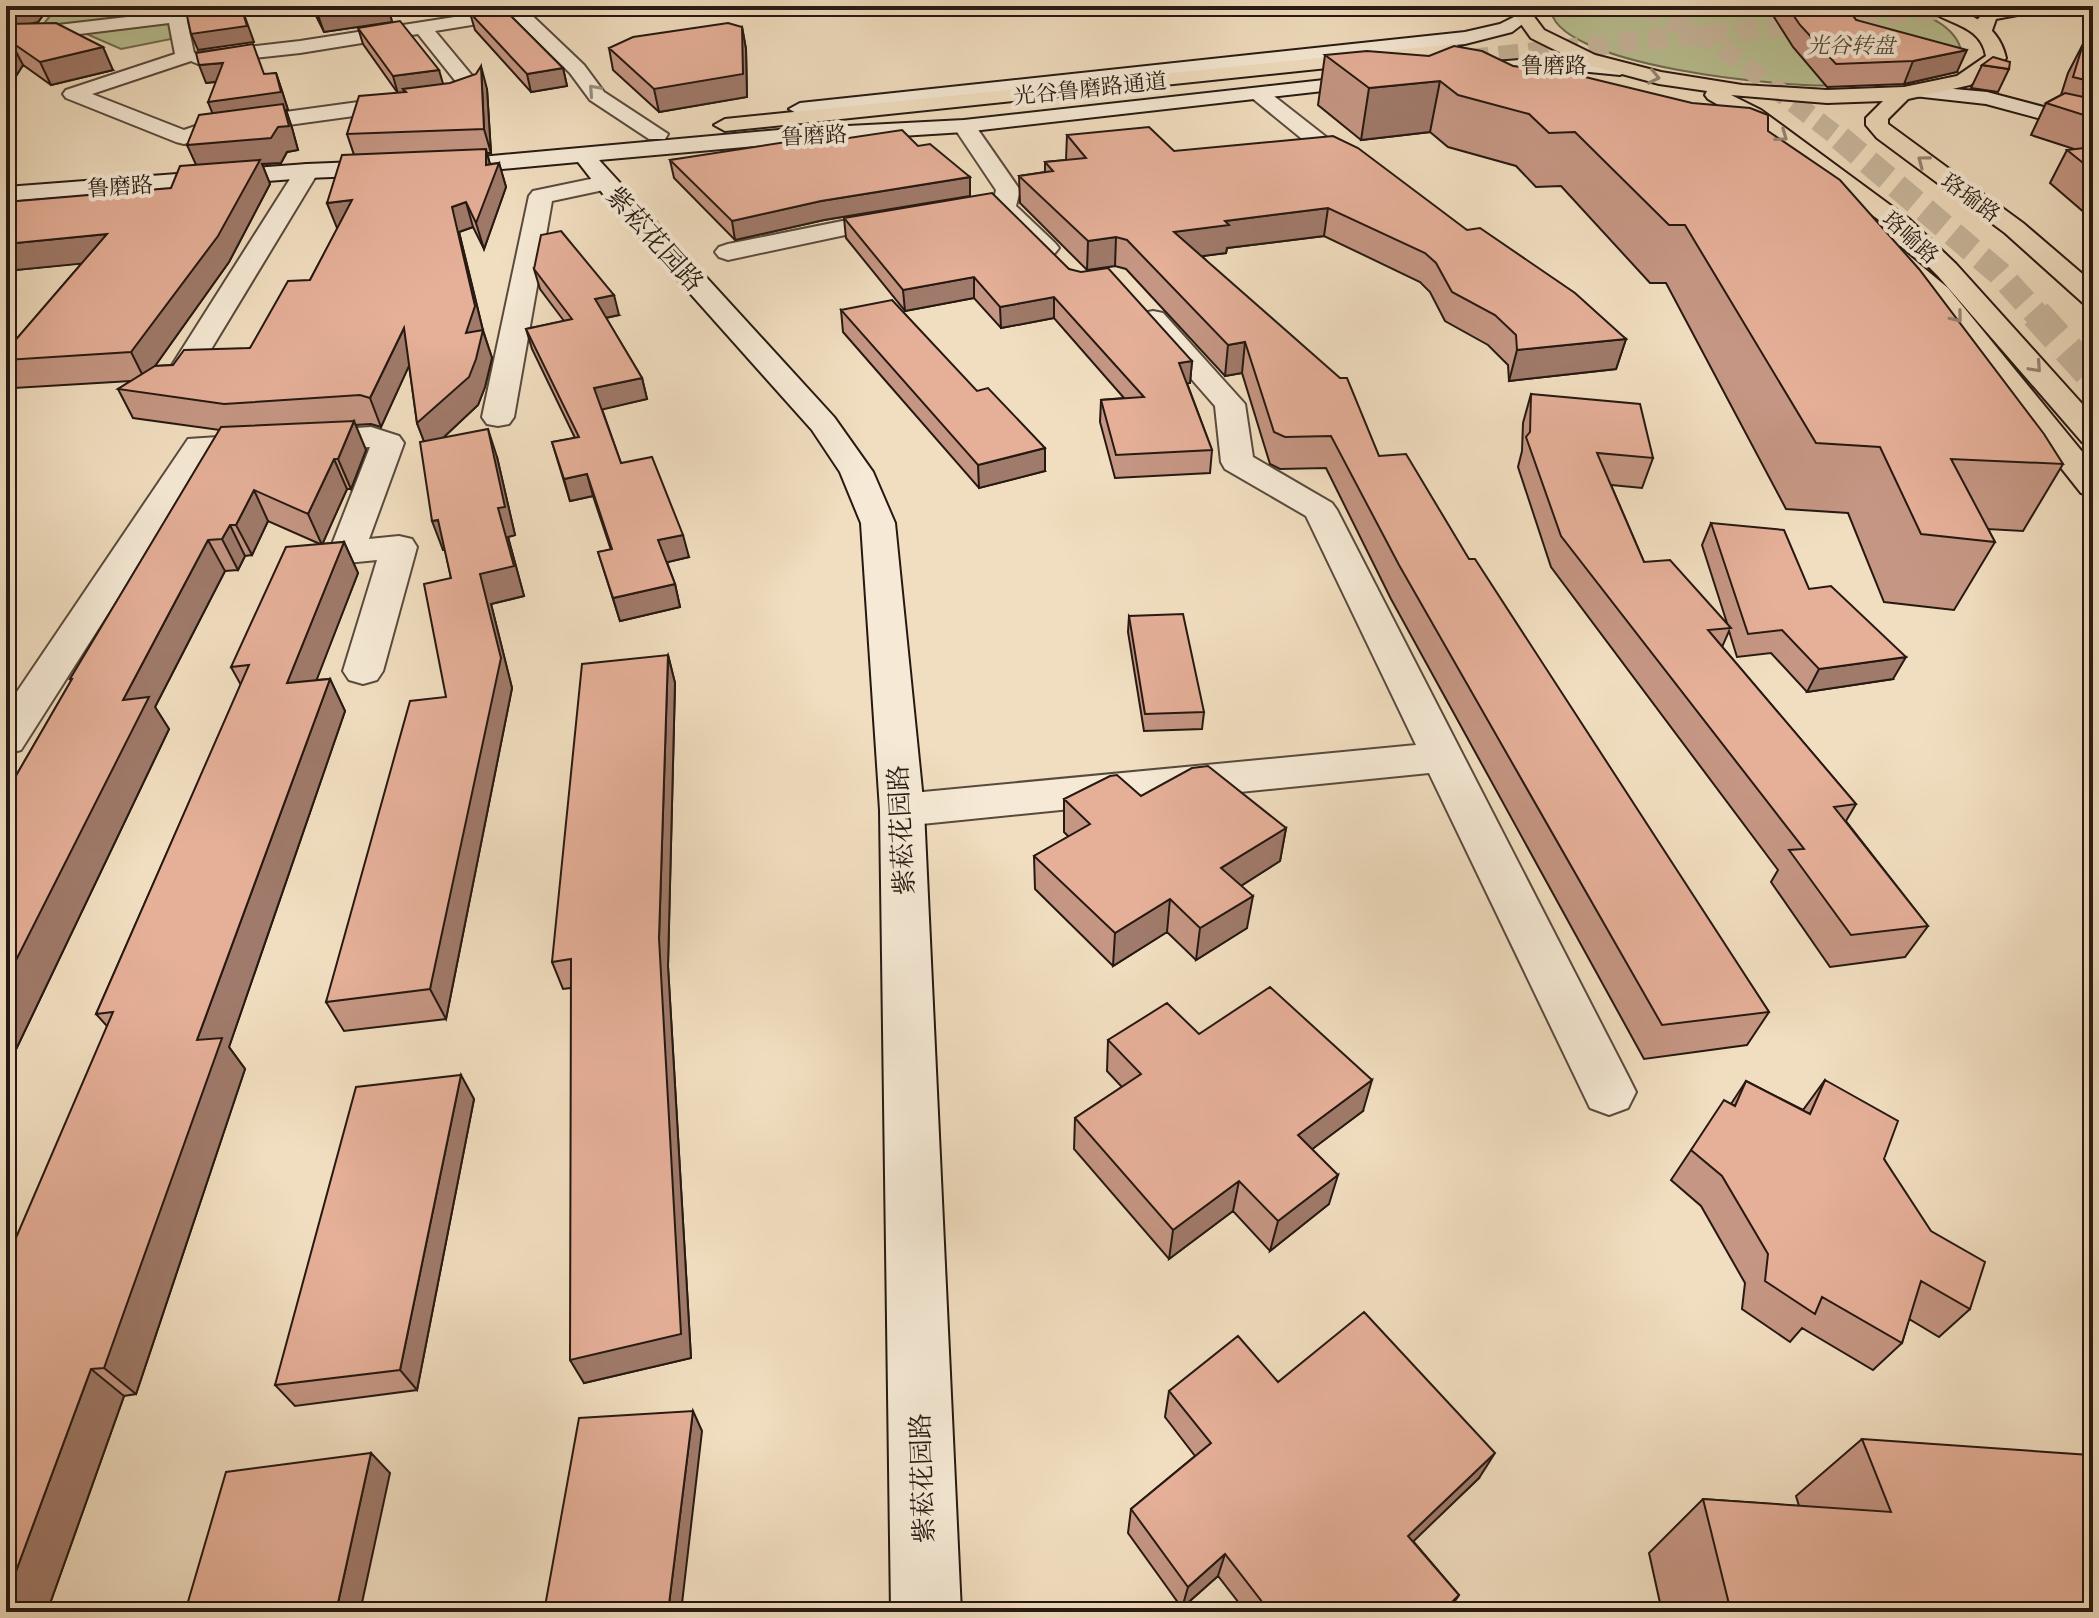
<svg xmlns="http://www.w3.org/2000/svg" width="2099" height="1618" viewBox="0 0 2099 1618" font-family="'Libre Bodoni','Noto Serif SC',serif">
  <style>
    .green { fill: #b9c193; stroke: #706d52; stroke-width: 2 }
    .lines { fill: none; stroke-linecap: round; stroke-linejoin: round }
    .primary-tunnel { stroke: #c8b79d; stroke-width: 20; stroke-dasharray: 20 10; stroke-linecap: butt }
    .highway-tunnel-far2 { stroke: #c8b79d; stroke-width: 20; stroke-dasharray: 20 10; stroke-linecap: butt }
    .highway-tunnel-far1 { stroke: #c8b79d; stroke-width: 25; stroke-dasharray: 25 12; stroke-linecap: butt }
    .highway-tunnel { stroke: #c8b79d; stroke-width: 31; stroke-dasharray: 31 16; stroke-linecap: butt }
    .street-casing { stroke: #594a3e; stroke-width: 4 }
    .secondary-casing { stroke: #261912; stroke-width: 4 }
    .primary-casing { stroke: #261912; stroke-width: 4 }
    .highway-casing { stroke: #261912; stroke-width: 4 }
    .street { fill: #f6ead6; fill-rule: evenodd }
    .secondary { fill: #f6ead6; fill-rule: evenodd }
    .primary { fill: #f1dec0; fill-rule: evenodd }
    .highway { fill: #f1dec0; fill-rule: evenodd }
    .wall { fill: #c59683; stroke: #261912; stroke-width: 2 }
    .shaded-wall { fill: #a07a6a; stroke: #261912; stroke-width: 2 }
    .building { fill: #e5af98; stroke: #261912; stroke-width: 2 }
    .oneway { stroke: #968572 }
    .oneway2 { stroke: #988c7e }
    .labels { text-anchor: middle; stroke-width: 8; stroke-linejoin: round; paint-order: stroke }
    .far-park-label { font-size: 22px; font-style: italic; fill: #524b39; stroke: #f6ead6 }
    .far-street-label { font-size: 22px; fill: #261912; stroke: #f6ead6 }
    .street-label { font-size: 26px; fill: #261912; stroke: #f6ead6 }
  </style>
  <rect width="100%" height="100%" fill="#f1dec0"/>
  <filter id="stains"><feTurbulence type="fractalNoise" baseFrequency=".0025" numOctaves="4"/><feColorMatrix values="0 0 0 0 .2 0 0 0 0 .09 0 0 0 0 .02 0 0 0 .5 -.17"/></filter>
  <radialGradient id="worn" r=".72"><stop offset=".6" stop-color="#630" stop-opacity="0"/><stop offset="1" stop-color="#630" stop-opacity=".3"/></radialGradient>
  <path class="green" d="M58,6H181L183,14L37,32Z
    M1551,6H1902C1924,14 1955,25 1961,50C1933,58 1906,66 1879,74C1866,78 1851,84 1838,85C1794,89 1546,66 1551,6Z
    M170,21L171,39L121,49L82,32Z"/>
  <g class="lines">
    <path class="primary-tunnel" d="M1469,59L1973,6"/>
    <path class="highway-tunnel-far2" d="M1643,6L1715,42L1842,140"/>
    <path class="highway-tunnel-far1" d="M1840,138L1999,273L2038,316"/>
    <path class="highway-tunnel" d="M2036,314L2093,377"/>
    <g class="street-casing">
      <path id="street" d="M222,6H276L267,11L187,21L194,53L300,41L506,9L504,6H522L584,65L604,92L668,134L665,139H649L590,100L570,73L514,18L435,31L484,90L463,101L208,136L184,144L176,142L66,98L63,94L66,90L175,54L169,23L6,43V31ZM418,34L461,88L204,123L184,130L92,94L191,61L198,64L300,53Z
        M2076,6H2093V14Z
        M1259,88L1266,90L1339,147L1342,152L1339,157L1294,163L1286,161L1283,156L1286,151L1312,147L1252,98L1249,94Z
        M964,120L972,121L1020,190L1016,206L1055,243L1059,248L1055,253H1037L992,207L996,190L953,126Z
        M307,164L315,166L319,171L190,384L186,390L175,393L164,390L160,384L295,171L299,166Z
        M605,176L613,178L617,183L613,188L552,201L514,417L509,424L498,426L487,424L482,417L529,196L533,191Z
        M902,209L911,211L914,216L911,221L728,260L719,257L715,252L719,247L728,244Z
        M1153,311L1163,313L1245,404L1253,457L1332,503L1337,510L1628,1076L1636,1092L1628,1108L1609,1115L1590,1108L1429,773L902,826L886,821L880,810L886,799L902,794L1416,745L1306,516L1225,469L1221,462L1215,406L1139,319L1143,313Z
        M371,427L399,436L404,443L369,539L399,536L412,539L417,547L383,671L377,680L363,684L349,680L343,671L377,560L347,563L334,560L329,552L370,447L209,455L21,750L6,754V708L188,439Z"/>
    </g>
    <g class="secondary-casing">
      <path id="secondary" d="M1520,14L1529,19L1512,32L1465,44L800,115L789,109L800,103L1465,32L1500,24Z
        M1559,57L1620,63L1630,69L1620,75L1559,69L1455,77L1445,71L1455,65Z
        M1378,74L1385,76L1388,80L1385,84L964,132L790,143L599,160L834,417L873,472L895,523L924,810L961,1612H891L880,810L861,523L840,472L812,430L614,208L578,162L481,171L307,178L6,201V187L307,164L481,157L790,129L964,120Z
        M1921,86L1987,92L2093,120V133L1986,104L1914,96L1911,92Z"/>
    </g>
    <g class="primary-casing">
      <path id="primary" d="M2048,6L2045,10L1996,19L1990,36L1983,38L1974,32L1973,25C1991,0 2020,6 2048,6Z
        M1455,44L1465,50L1462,54L725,131L714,125L725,119Z
        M1891,245L1900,248L1948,288L2093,465V496L2081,493L1928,300L1882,258L1878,253L1882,248Z"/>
    </g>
    <g class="highway-casing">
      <path id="highway" d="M1508,6H1526L1544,30L1595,55L1661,72L1742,85L1827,90L1904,87L1957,76L1986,56C1981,23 1944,25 1924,6C1958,6 1998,20 2006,58L2003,62L1970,85L1908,99L1888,119V124L2023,223L2093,283V305L2083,303L2005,233L1877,138L1866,125V118L1883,101L1827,103L1731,95L1761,110L1909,219L1956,264L2093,416V445L2082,442L1938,276L1891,229L1745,120L1708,99L1705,95L1707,91L1659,84L1581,63L1531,38Z"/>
    </g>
    <use href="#street" class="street"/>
    <use href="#secondary" class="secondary"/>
    <use href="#primary" class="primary"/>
    <use href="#highway" class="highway"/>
  </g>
  <path class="wall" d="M6,6H50L38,22L33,23L113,70L51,85L23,65L6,92Z
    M311,6H388L392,22L324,32Z
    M1767,6H1846L1856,20L1957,72L1904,84L1827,87L1793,47Z
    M470,13L563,68L567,86L531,92L475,30Z
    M742,27L746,49L747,97L659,112L613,70L609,48Z
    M358,28L443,84L487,89L491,153H487L490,164L499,163L506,187L484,249L473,227L459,232L483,330L492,358L485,387L478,405L444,437L497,457L515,535L508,537L524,596L491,604L512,688L446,1019L344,1031L326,1002L446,697L451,578L445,550H443L424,441L417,423L409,365L381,427L371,424L355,425L366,450L351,489H347L322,544L344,542L358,573L316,680L330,679L345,711L229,1047L245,1069L136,1394L124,1396L47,1612H6L107,1026L96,1014L241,685L231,667L320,544L268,521L252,555L245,556L238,570L225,571L155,707L169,729L10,1062H6V793L71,681L70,679L220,430L133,418L118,389L131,381L14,388L6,375V351L82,263L6,271L171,188L196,165L212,113L216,82L206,83L276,73L282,91L288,110H286L292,128L298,150L287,152L281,163L262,164L270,184L229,262L155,366L173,365L250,348L310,280L338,228L327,203L354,155L347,134L397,92L363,44Z
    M2083,44L2093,45V220L2050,183L2067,150L2074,149L2031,135L2046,103L2061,95L2068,73Z
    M1325,55L1513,66L1768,131L2063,464L2023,531L1988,529L1995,542L1954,610L1884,602L1848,513L1786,509L1666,283H1650L1561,186L1536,187L1516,166L1448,147L1430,132L1361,140L1318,105Z
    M1982,65L2009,69L1998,92L1971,88Z
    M1067,135L1174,151L1467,230L1626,339L1616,369L1509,381L1508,365L1488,345L1445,321L1430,292L1420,282L1324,236L1227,248L1226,253L1202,256L1379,456L1469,559L1769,1012L1747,1045L1644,1059L1391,599L1326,468L1280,469L1270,464L1242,373L1225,376L1126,269L1115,266L1087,270L1020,203L1019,176L1045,172V162L1066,160Z
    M822,142L918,146L970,177V196L824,220L735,240L674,178L670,160Z
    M844,218L1069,269L1192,361L1190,383H1187L1212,450L1210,473L1115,478L1100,422L1101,400L1124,398L1054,318L1001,328L974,298L905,311L846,238Z
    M534,269L619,315L606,318L642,378L647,399L602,409L621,463L689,557L667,562L675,584L680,607L620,621L598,552L611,550L593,496L570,501L552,442L575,438L532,349L526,329L564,321L540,289Z
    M841,310L1045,471L979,488L843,332Z
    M1531,394L1653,458L1642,488L1611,485L1644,562L1727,623L1702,545L1711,523L1809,589L1893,679L1807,692L1771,653L1737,657L1729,631L1722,647L1856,804L1846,821L1928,926L1905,957L1830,967L1771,882L1778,870L1551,567L1518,467L1522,451L1523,423Z
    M2093,572V588L2088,580Z
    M1129,616L1204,712L1202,729L1144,731L1128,632Z
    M668,655L675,683L668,966L691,1358L584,1383L571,988L563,989L552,962Z
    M1141,796L1286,828L1280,861L1241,886L1247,928L1196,960L1167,932L1113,966L1035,889L1034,856L1069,837L1064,832V799Z
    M1199,1034L1363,1111L1312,1149L1329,1204L1270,1251L1233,1211L1169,1259L1074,1149L1075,1118L1122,1087L1107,1071L1108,1040Z
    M1825,1080L1884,1159L1970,1309L1939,1337L1909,1319L1902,1343L1873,1370L1802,1328L1790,1342L1742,1309L1745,1283L1701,1206L1671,1180L1691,1150L1731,1104L1746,1081L1803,1110Z
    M474,1099L417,1390L295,1406L275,1385Z
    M1278,1382L1479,1478L1413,1541L1459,1595L1447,1612H1246L1218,1576L1182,1608L1128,1533L1131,1509L1195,1456L1165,1417L1169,1391Z
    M1862,1439L2093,1612H1662L1649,1553L1703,1499L1799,1506L1796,1496Z"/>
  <path class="shaded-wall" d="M6,6H50L38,22L6,30Z
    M241,6L254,42L198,50L191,34Z
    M388,6L392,22L324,32L318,15Z
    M457,6H494L459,12Z
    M742,27L746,49L747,97L659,112L654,89Z
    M11,42L23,65L6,92V51Z
    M103,47L113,70L51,85L40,62Z
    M1967,50L1957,72L1904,84L1913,61Z
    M223,63L230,80L206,83L199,65Z
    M481,66L487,89L491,153L484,129Z
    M563,68L567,86L531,92L527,74Z
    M439,70L444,87L403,89L405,93L398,94L393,76Z
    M276,73L282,91L288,110H286L292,128L298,150L287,152L281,163L262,164L270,184L229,262L145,380L131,352L198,169L187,145L215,120L208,102Z
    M1440,81L1430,132L1361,140L1369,88Z
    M486,149L492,173L499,163L506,187L484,249L476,223L486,165Z
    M970,177V196L824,220L735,240L732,221L821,201Z
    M352,200L361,225L337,228L327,203Z
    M466,202L473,227L459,232L483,331L492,358L485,387L478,405L428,452L417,423L466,333L452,207Z
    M1328,208L1324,236L1227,248L1226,253L1173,260L1174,232L1225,221Z
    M107,234L119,260L6,271V244Z
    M1116,237L1115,266L1087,270L1088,241Z
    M974,277V298L905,311L903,290Z
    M614,295L619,315L600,319L595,299Z
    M1054,297V318L1001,328L1000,307Z
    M404,328L414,355L381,427L370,398Z
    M1626,339L1616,369L1509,381L1517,350Z
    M1245,342L1242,373L1225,376L1228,345Z
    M1192,361L1190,383L1177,385L1179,363Z
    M642,378L647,399L600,410L594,388Z
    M354,421L366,450L351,489L338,459Z
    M488,429L497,457L515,535L508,537L524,596L491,604L512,688L446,1019L430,989L480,574L498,508Z
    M1045,448V471L979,488L978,465Z
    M334,459L347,489L322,545L308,514Z
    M587,474L593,496L570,501L564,479Z
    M254,490L268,521L252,555L236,525Z
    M438,520L449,549L443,550L432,521Z
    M230,525L245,556L238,570L222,539Z
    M683,535L689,557L664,563L658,540Z
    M208,540L225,571L155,707L169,729L10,1062L6,1057V980L123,700Z
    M344,542L358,573L303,715L287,683Z
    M675,584L680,607L620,621L613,598Z
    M668,655L675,683L668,966L691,1358L584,1383L570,1360L659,938Z
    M1906,657L1893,679L1807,692L1819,669Z
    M330,679L345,711L229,1047L245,1069L136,1394L104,1368L197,1040Z
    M1286,828L1280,861L1217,901L1221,868Z
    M1253,896L1247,928L1196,960L1200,928Z
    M1170,899L1167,932L1113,966L1115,933Z
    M461,1075L474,1099L417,1390L400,1370Z
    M1372,1080L1363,1111L1291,1165L1298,1135Z
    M1338,1175L1329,1204L1270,1251L1278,1221Z
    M1239,1181L1233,1211L1169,1259L1173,1230Z
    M91,1369L124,1396L47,1612H6V1598Z
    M693,1411L702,1431L681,1612H668Z
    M371,1453L390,1473L360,1612H336Z
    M1495,1453L1479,1478L1395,1559L1408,1536Z
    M1225,1554L1218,1576L1182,1608L1188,1587Z
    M1459,1595L1447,1612H1442Z"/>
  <path class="building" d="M195,6H241L247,26L191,34L185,7Z
    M314,6H384L318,15Z
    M501,6L563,68L527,74L470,13L474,10Z
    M1787,6H1846L1856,20L1967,50L1913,61L1836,64L1800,25Z
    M400,21L439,70L393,76L358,28Z
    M56,23L103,47L40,62L11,42L6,51V24Z
    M728,23L742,27L743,74L654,89L609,48L633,37Z
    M253,44L264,74L276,73L281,92L208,102L223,63L199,65L196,53Z
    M2083,44L2093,45V82L2073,77Z
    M1454,46L1482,51L1513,66L1577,75L1692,103L1750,108L1768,115V131L1840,180L1919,269L2044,434L2063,464L1951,459L1995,542L1921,534L1880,447L1816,443L1685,225H1669L1575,132L1549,133L1529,114L1458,95L1440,81L1369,88L1325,55L1367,51L1429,56Z
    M1993,57L2010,62L2009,69L1982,65Z
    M481,66L484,129L347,134L359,96L406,92L403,89L450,83L476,74Z
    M2065,93L2093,99V118L2046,103Z
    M283,104L289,126L278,127L271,138L187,145L199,115Z
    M1149,127L1174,151L1333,136L1358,148L1467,230L1480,228L1575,293L1626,339L1517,350L1516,335L1495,315L1452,292L1436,263L1425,253L1328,208L1225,221L1229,225L1174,232L1340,378H1347L1379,456L1406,454L1469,559H1475L1769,1012L1662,1025L1399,565L1331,436L1285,437L1274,432L1245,342L1228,345L1127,240L1116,237L1088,241L1019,176L1053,171L1045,162L1086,158L1067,135Z
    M902,130L918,146L930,144L970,177L821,201L732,221L670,160L818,137L822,142Z
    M2093,147V171L2067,150Z
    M486,149V165L499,163L476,223L466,202L452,207L475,306L466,333L483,330L476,359L469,377L417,423L404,328L370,398L360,395L224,404L118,389L155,366L173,365L184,350L250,348L288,281L310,280L352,200L327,203L342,155Z
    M260,160L218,236L131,352L6,360V351L107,234L6,244V202L171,188L180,166Z
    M992,193L1069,269L1081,272L1108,268L1192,361L1179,363L1212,450L1116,455L1101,400L1144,397L1054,297L1000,307L974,277L903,290L844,218Z
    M561,231L614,295L595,299L642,378L594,388L621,463L652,457L683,535L658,540L675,584L613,598L598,552L612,549L587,474L564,479L552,442L579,437L526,329L572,319L534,269L541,235Z
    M892,300L977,391L988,388L1045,448L978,465L841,310Z
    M1531,394L1640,404L1653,458L1597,453L1644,562L1670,560L1731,628L1708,630L1856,804L1834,807L1928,926L1851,935L1789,850L1804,849L1561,536L1526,437L1530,432Z
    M354,421L338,459H334L308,514L254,490L236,525H230L222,539L208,540L123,700L149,697L6,980V793L72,679H70L221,427Z
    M488,429L505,507L498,508L514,566L480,574L501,658L430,989L326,1002L410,701L446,697L424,584L451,578L438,520L432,521L420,442Z
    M1711,523L1784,530L1809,589L1831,586L1906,657L1819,669L1782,630L1748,634Z
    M344,542L287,683L330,679L197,1040L222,1038L104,1368L91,1369L6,1598V1261L113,1012L96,1014L249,665L231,667L286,547Z
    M1183,614L1204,712L1145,714L1129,616Z
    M668,655L659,938L681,1334L570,1360L571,959L552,962L582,664Z
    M1208,766L1286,828L1221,868L1253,896L1200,928L1170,899L1115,933L1034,856L1090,824L1064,799L1110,776L1117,775L1141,796L1192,768Z
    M1270,987L1372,1080L1298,1135L1338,1175L1278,1221L1239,1181L1173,1230L1075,1118L1141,1074L1108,1040L1167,1003L1199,1034Z
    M461,1075L400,1370L275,1385L356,1087Z
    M1825,1080L1898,1121L1884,1159L1931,1231L1985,1262L1970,1309L1921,1281L1902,1343L1822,1297L1815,1314L1765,1281L1768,1254L1722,1176L1691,1150L1724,1100L1735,1106L1746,1081L1810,1114Z
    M1364,1312L1495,1453L1408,1536L1459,1595L1442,1612H1270L1225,1554L1188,1587L1131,1509L1211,1443L1169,1391L1238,1336L1278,1382Z
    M693,1411L668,1612H544L579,1418Z
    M1862,1439L2090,1455L2093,1461V1612H1731L1703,1499L1891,1512Z
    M371,1453L336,1612H185L226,1472Z"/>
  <defs><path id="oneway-chevron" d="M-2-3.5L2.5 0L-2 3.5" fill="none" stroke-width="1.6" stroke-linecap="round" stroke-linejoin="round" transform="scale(2)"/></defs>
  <g class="oneway">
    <use href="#oneway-chevron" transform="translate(1654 77) rotate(12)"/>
    <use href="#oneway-chevron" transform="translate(1782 136) rotate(36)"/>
    <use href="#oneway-chevron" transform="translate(1923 161) rotate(-143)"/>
    <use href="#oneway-chevron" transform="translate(1957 317) rotate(51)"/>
    <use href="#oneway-chevron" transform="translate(2036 367) rotate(48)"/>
  </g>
  <use class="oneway2" href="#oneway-chevron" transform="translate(594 90) rotate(-132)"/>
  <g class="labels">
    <g class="far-park-label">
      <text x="1851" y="53">光谷转盘</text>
    </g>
    <g class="far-street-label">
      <text x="1554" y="73">鲁磨路</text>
      <text transform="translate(1090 88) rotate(-6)" y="8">光谷鲁磨路通道</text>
      <text transform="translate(814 135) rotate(-3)" y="8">鲁磨路</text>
      <text transform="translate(120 186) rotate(-4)" y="8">鲁磨路</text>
      <text transform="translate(1971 197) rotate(36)" y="8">珞瑜路</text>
      <text transform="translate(1911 237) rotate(42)" y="8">珞喻路</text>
    </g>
    <g class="street-label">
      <text transform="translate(655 239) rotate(48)" y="9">紫菘花园路</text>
      <text transform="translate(901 830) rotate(-93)" y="9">紫菘花园路</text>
      <text transform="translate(922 1478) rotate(-92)" y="9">紫菘花园路</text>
    </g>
  </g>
  <rect width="2099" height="1618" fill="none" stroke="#f1dec0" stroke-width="32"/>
  <rect x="8" y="8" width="2083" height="1602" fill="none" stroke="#261912" stroke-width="4"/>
  <rect x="16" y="16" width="2067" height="1586" fill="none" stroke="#261912" stroke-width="2"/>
  <rect width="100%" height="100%" filter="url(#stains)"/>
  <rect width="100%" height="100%" fill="url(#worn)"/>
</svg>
